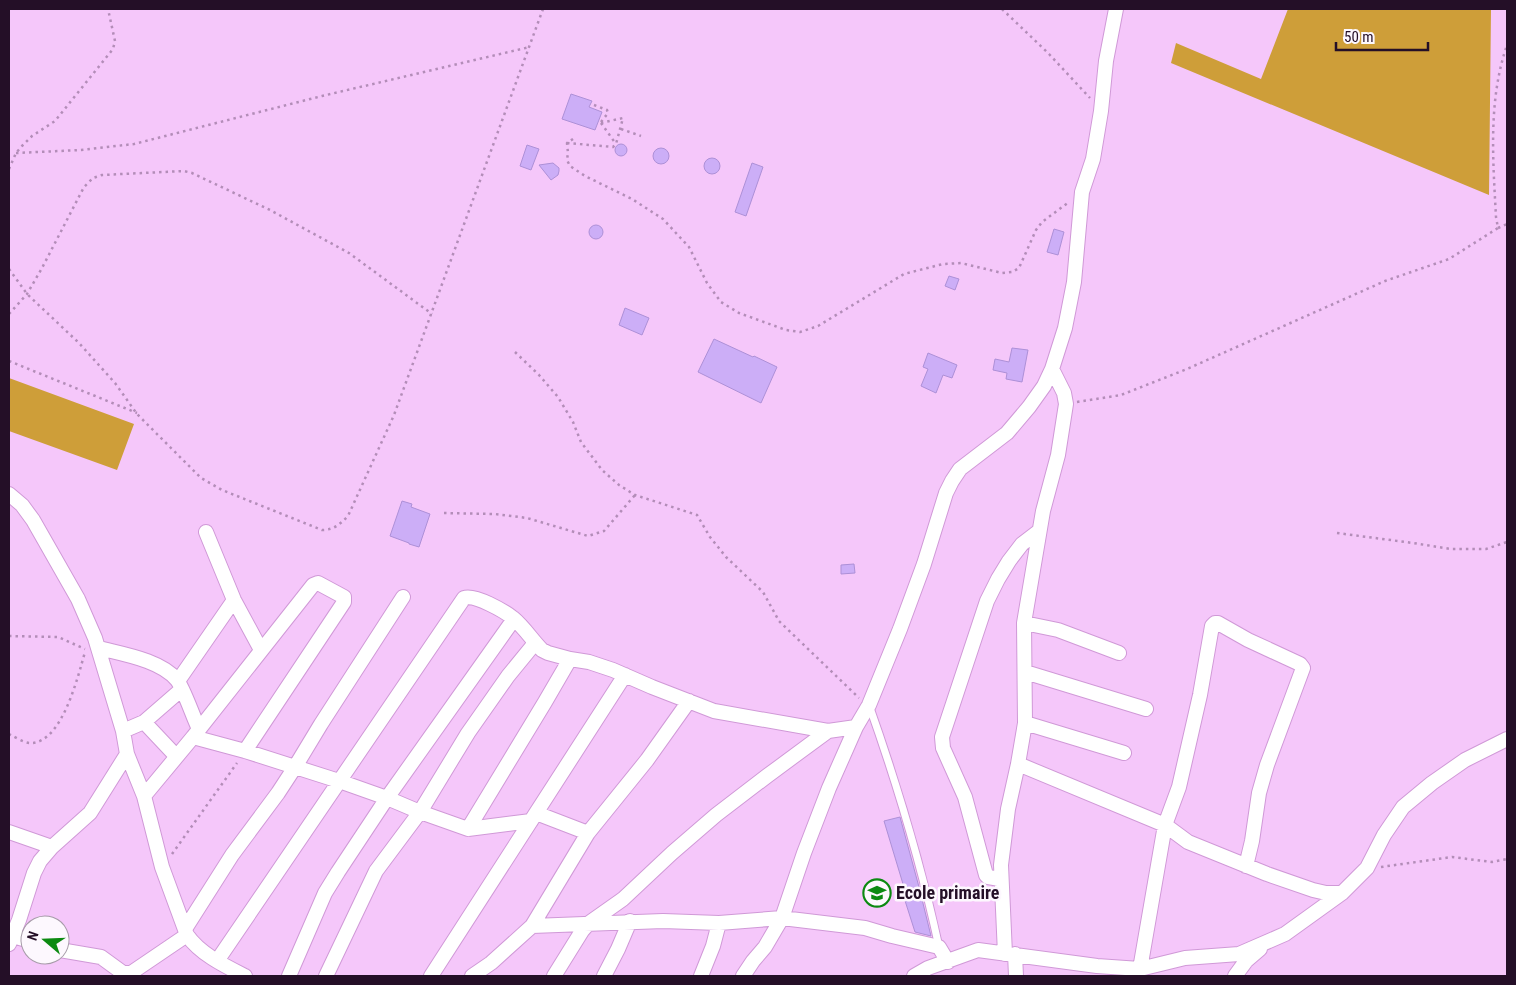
<svg xmlns="http://www.w3.org/2000/svg" width="1516" height="985" viewBox="0 0 1516 985" font-family="'Roboto Condensed',sans-serif">
  <style>
    .forest { fill: #ce9e39 }
    .building { fill: #ccaef7; stroke: #ad90d7 }
    .lines { fill: none; stroke-linecap: round; stroke-linejoin: round }
    .service-casing { stroke: #d099d7; stroke-width: 9 }
    .minor-casing { stroke: #d099d7; stroke-width: 16 }
    .path { stroke: #b38db8; stroke-width: 2.5; stroke-dasharray: 2.5 4; stroke-linecap: butt }
    .service { stroke: #fff; stroke-width: 7 }
    .minor { stroke: #fff; stroke-width: 14 }
    .labels { text-anchor: middle; stroke-width: 5; stroke-linejoin: round; paint-order: stroke }
    .poi-label { font-size: 18px; font-weight: bold; fill: #240f27; stroke: #fdf8fe; text-anchor: start }
  </style>
  <rect width="100%" height="100%" fill="#f5c7fa"/>
  <path class="forest" d="M1288,9H1491L1489,195L1171,63L1176,43L1261,79Z
    M9,378L134,424L117,470L9,431Z"/>
  <path class="building" d="M571,94L592,101L589,107L602,112L595,130L562,119Z
    M615 150a6 6 0 1 1 12 0a6 6 0 1 1-12 0Z
    M527,145L539,149L531,170L520,166Z
    M653 156a8 8 0 1 1 16 0a8 8 0 1 1-16 0Z
    M704 166a8 8 0 1 1 16 0a8 8 0 1 1-16 0Z
    M553,163L559,168V171L558,175L551,180L539,165Z
    M752,163L763,167L746,216L735,212Z
    M589 232a7 7 0 1 1 14 0a7 7 0 1 1-14 0Z
    M1054,229L1064,232L1058,255L1047,252Z
    M949,276L959,279L955,290L945,286Z
    M625,308L649,318L642,335L619,325Z
    M714,339L753,357L754,356L777,367L761,403L698,372Z
    M1012,348L1028,350L1022,382L1006,379L1007,373L993,370L995,359L1009,362Z
    M928,353L957,365L952,378L943,375L936,393L921,386L928,369L923,367Z
    M402,501L412,504L411,507L430,514L419,547L409,544V543L390,536Z
    M854,564L855,573L841,574V565Z
    M900,817L919,887L931,936L915,932L900,885L903,884L884,821Z"/>
  <g class="lines">
    <g class="service-casing">
      <path id="service" d="M869,705C897,784 921,864 939,947"/>
    </g>
    <g class="minor-casing">
      <path id="minor" d="M9,494L22,505L33,520L78,599L95,638L123,731L127,754L144,796L162,867L187,935C200,954 225,966 245,976
        M206,532L234,600L261,650
        M1024,623L1058,630L1119,653
        M99,648C122,654 161,660 177,680C184,689 193,717 199,729
        M1025,672L1146,709
        M178,681L234,600
        M144,722L182,689
        M1025,723L1124,753
        M123,731L144,722L176,756
        M828,731L856,727
        M193,737L245,751L339,781L387,798L420,812L468,829L545,702L570,659L589,662L613,670L652,687L714,711L828,731L767,776L716,815L672,853L623,899L589,923L582,931L554,976
        M1018,764L1165,825L1188,842L1267,874L1313,890L1326,893H1342
        M144,796L193,737L313,585L318,583L344,597V602L245,751
        M536,813L588,833
        M468,829L531,821
        M9,832L52,847
        M1000,879L988,877L986,875L965,797L943,748L942,737L987,601L998,579L1009,561L1022,544L1039,531
        M532,926L588,833L647,760L689,701
        M185,929L232,855L278,793L295,767L321,724L403,597
        M13,936L30,941
        M9,944L19,920L34,873L40,861L52,847L90,813L127,754
        M60,950L101,957L123,973H131L187,935
        M1005,954L1001,865L1008,809L1018,764L1025,723L1024,623L1043,511L1058,455L1066,404L1064,393L1052,369
        M1015,954L1016,976
        M217,961L464,598C475,594 504,611 513,618C524,627 532,640 542,650L548,653L570,659
        M289,976L325,893L338,872L387,798L514,619
        M326,976L376,871L420,812L468,733L508,676L535,643
        M431,976L625,675
        M472,976L491,963L532,926L663,921L719,923L782,918L865,928L892,936L939,947L948,962
        M604,976L618,949L630,921
        M701,976L713,946L719,923
        M743,976L753,961L765,947L782,918L804,853L829,788L856,727L869,705L900,629L924,564L946,493L952,481L960,469L1007,433L1029,407L1044,386L1052,369L1065,328L1074,282L1082,192L1093,159L1101,111L1106,61L1116,9
        M914,976L928,968L978,950L1097,966L1140,969L1185,958L1239,954L1285,934L1342,893L1367,868L1384,835L1403,807L1432,783L1465,760L1507,739
        M1140,976V969L1165,825L1179,787L1200,695L1212,626L1215,623H1218L1248,640L1300,664L1303,668L1267,765L1259,793L1252,841L1246,866
        M1235,976L1246,961L1260,949"/>
    </g>
    <path class="path" d="M1002,9L1049,54L1090,98
      M594,105L607,110L608,113L601,122
      M601,123L616,144
      M621,129L641,136
      M573,139L567,143L568,153L567,160L570,166L585,176L632,199L663,219L689,247L707,283L721,302L739,313L786,330L800,332L818,326L904,274L943,264L961,263L1002,273L1012,272L1019,268L1036,230L1042,222L1069,202
      M567,143L613,147L616,144L623,118L601,123
      M16,153L81,150L134,144L322,96L530,47
      M9,169L16,153L22,146L32,136L55,121L113,49L115,41L108,9
      M1498,228L1507,224
      M9,269L27,294L79,343L115,383L137,414L201,478L222,490L322,530C334,530 340,524 348,516L394,415L543,9
      M9,314L27,294L42,268L84,187L93,178L102,175L184,171L192,173L270,210L349,253L432,314
      M515,352L539,375L558,397L573,422L581,442L602,470L619,485L635,495L697,515L710,537L726,557L763,592L779,621L859,698
      M9,361L137,413
      M1077,402L1121,395L1187,369L1385,281L1449,259L1498,228L1496,217C1493,160 1488,100 1507,45
      M444,513L495,514L527,518L588,536L604,531L635,495
      M1337,533L1413,543L1451,549H1486L1507,542
      M9,636L58,637L85,649
      M9,734C15,737 24,743 30,743C62,744 78,676 85,652
      M172,854L237,763
      M1381,867L1452,857L1492,862L1507,859"/>
    <use href="#service" class="service"/>
    <use href="#minor" class="minor"/>
  </g>
  <defs>
    <g id="school-ring" transform="scale(1.4375)"><circle r="9.5" fill="#fdf8fe" stroke="#0c8a11" stroke-width="1.5"/><path d="M0-5L7-2L0 1L-7-2ZM-4 1L0 2.5L4 1V4Q0 6-4 4Z" fill="#0c8a11"/></g>
  </defs>
  <g fill-rule="evenodd">
    <use href="#school-ring" x="877" y="893"/>
  </g>
  <g class="labels">
    <g class="poi-label">
      <text x="896" y="899">Ecole primaire</text>
    </g>
  </g>
  <rect width="1516" height="985" fill="none" stroke="#240f27" stroke-width="20"/>
  <g transform="translate(45 940) rotate(289)"><circle r="24" fill="#fdf8fe" stroke="#a69ba8"/>
  <path d="M0-4L9 19L0 12L-9 19Z" fill="#0c8a11"/>
  <text y="-8" font-size="14" font-weight="bold" text-anchor="middle" fill="#240f27">N</text>
  </g>
  <path d="M1336 42v8h92v-8" fill="none" stroke="#240f27" stroke-width="2.5"/>
  <text x="1344" y="42" font-size="15" fill="#240f27" stroke="#fdf8fe" stroke-width="4" paint-order="stroke">50 m</text>
</svg>
